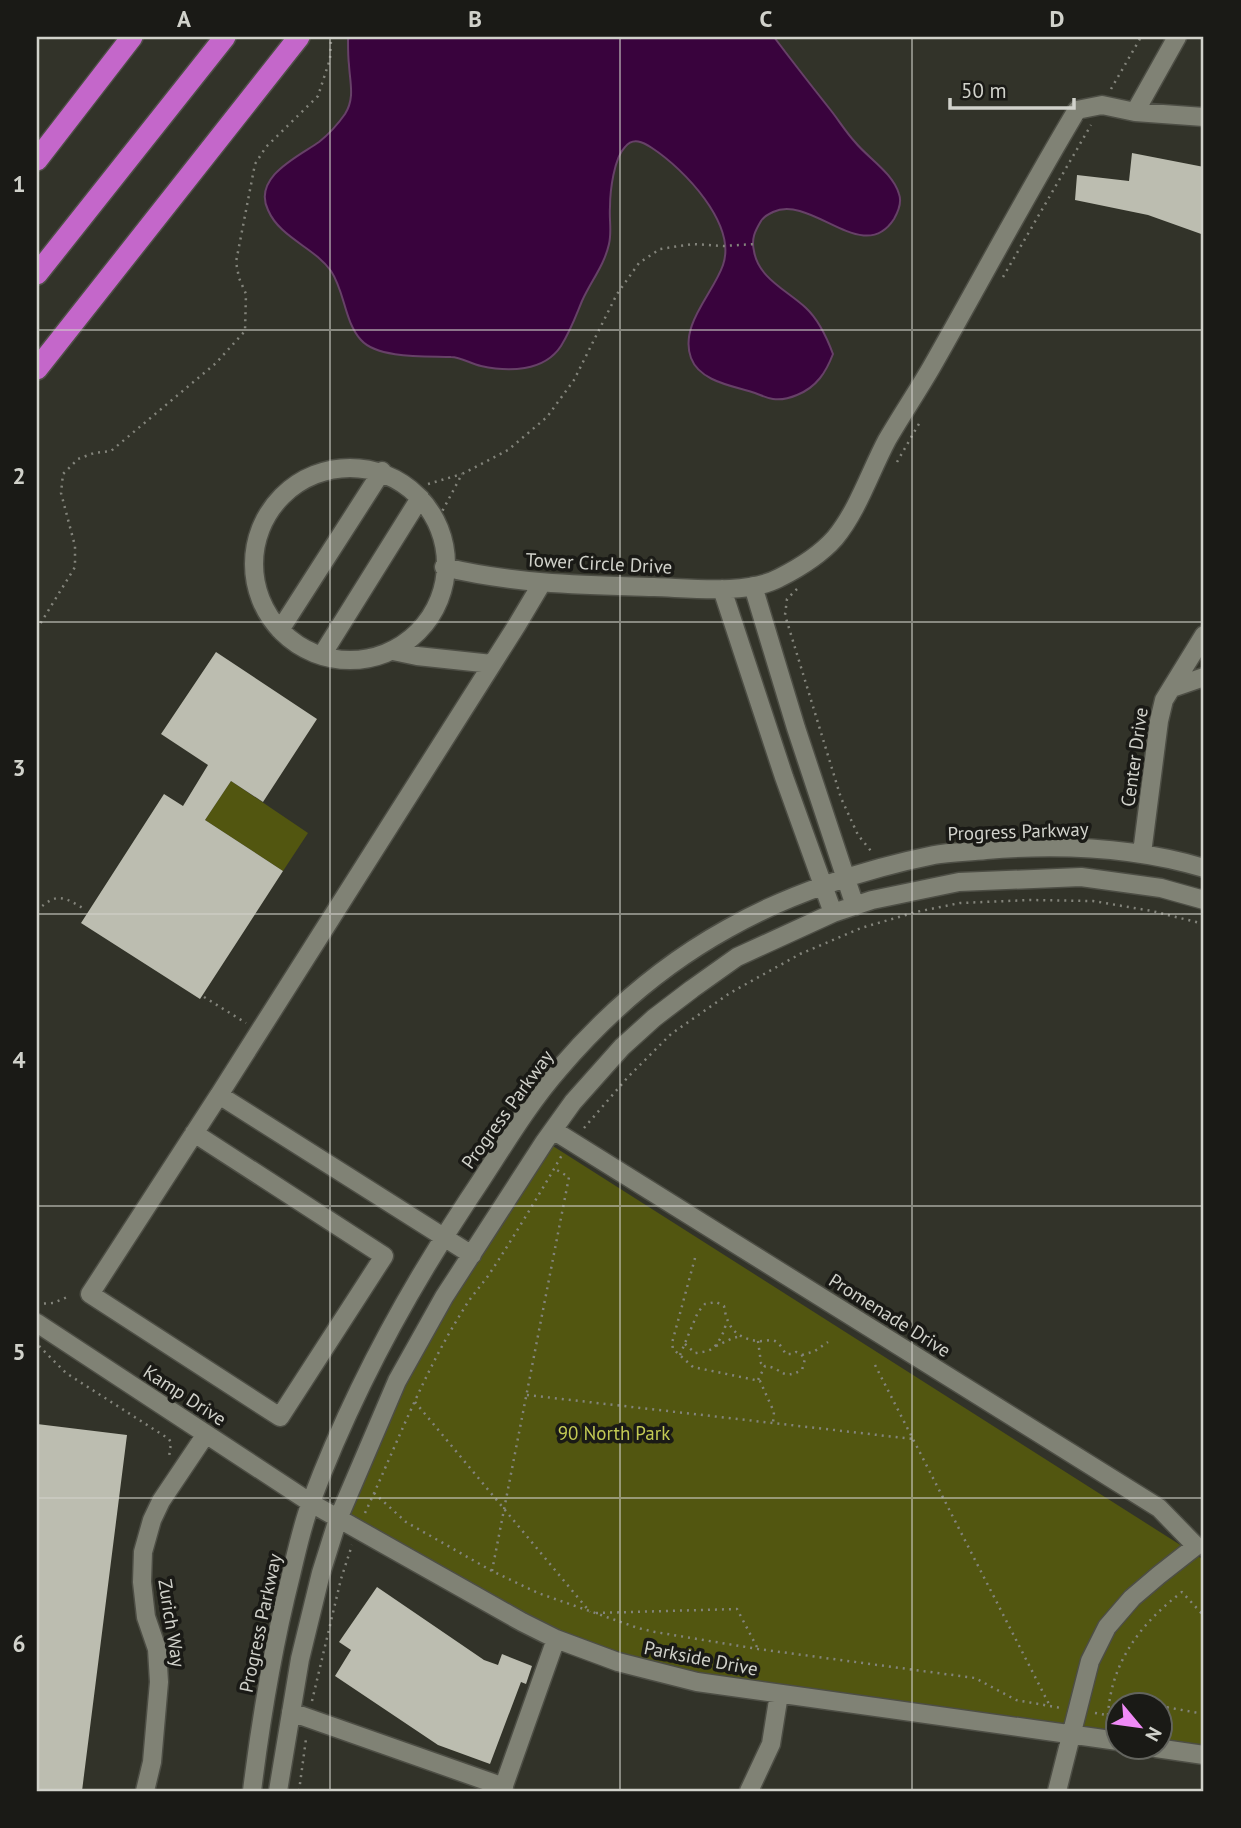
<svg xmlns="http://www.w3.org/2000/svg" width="1241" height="1828" viewBox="0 0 1241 1828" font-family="'PT Sans',sans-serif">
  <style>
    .green { fill: #525610 }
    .water { fill: #39033d; stroke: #674168; stroke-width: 2 }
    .building { fill: #bcbdb0 }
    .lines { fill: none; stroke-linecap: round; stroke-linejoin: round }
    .minor-casing { stroke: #4d4e45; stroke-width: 21 }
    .highway-casing { stroke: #4d4e45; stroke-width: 24 }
    .path { stroke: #83847b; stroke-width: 2.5; stroke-dasharray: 2 5; stroke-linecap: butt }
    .minor { stroke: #808275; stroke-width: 18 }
    .highway { stroke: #c467ca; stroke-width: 21 }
    .grid { fill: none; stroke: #d1d2cb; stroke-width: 2; stroke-opacity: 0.55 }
    .labels { text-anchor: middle; stroke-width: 7; stroke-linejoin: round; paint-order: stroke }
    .street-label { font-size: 19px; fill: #d1d2cb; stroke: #1a1a16 }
    .park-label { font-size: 19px; fill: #c3ca54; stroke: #1a1a16 }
    .neatline { fill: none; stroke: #d1d2cb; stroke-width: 2.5 }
    .grid-label { font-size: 23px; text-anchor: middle; font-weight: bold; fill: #d1d2cb }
  </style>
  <rect width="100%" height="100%" fill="#323329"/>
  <path class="green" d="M231,781L308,833L283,871L205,820Z
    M545,1141L1204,1560V1755L1160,1748V1706H1118V1741L618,1662L338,1519L397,1381Z"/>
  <path class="water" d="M349,37H774C792,61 810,84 829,108C838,119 845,131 855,142C868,158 893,173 899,194C902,202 898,212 894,219C863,267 812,194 773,212C767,215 764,216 761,221C755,231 751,239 754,251C758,278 788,291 806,308C819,320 827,338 833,354C826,372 817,387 797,395C790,398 780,400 773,399C766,398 761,395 755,393C734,386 700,382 691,358C679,325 713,294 723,265C737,224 684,169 652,148C643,142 633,137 625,147C614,158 610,191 610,207C609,220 612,231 609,244C604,266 591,281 582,301C575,318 571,330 561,346C544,372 508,372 481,366C471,364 461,357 451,357C427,356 378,359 361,340C344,321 345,292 331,271C314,247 280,238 268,210C252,177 299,156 319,142C329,134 338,124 345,114C355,98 350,83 349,65C348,57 348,49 348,40Z"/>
  <path class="building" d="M1132,153L1204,167V235L1148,215L1075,200L1077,175L1129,181Z
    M216,652L317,719L263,802L231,781L205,820L283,871L200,999L81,923L164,794L183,806L208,765L161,734Z
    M37,1424L127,1435L82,1791H37Z
    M377,1587L484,1660L498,1665L502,1654L532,1666L526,1684L521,1682L490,1764L438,1745L335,1676L351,1650L339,1642Z"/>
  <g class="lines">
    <g class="minor-casing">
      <path id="minor" d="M1135,112L1177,37
        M254 564a96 96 0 1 1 192 0a96 96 0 1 1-192 0Z
        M444,567C514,584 582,585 654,587C690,588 747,595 779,578C799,568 820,555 835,538C858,510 870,472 887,440C901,416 917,392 931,368C980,282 1026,195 1077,110L1102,105L1135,112L1204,117
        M753,586L796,728L855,906
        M722,589L784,777L833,913
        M280,630L382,471
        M393,651L417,656L492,664
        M322,655L420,498
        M1172,688L1204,677
        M1142,853L1159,721L1164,700L1204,635
        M219,1095L472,1255
        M553,1130L1159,1508L1196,1546L1159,1575L1132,1598L1107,1627L1090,1661L1057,1791
        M194,1133L384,1256L280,1417L90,1294C133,1227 176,1161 219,1095L517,625L542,583
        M37,1323L311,1503L522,1622L556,1639L618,1662L697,1682L1118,1741
        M291,1712L504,1787
        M1156,1748L1204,1755
        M145,1791L152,1762L159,1682L157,1649L146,1617L142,1582L143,1552L152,1520L161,1501L206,1434
        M252,1791C261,1718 273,1646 291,1575C297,1550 302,1526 311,1502C351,1395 405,1295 468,1200C498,1156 524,1109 559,1069C606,1014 664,964 727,929C788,894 865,869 934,855C951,852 969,852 986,850C1059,844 1134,847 1204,868
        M278,1791L300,1659L321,1573L338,1519L397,1381L444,1297L545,1141L573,1102L622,1047L654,1018L692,989L737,957L833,913L872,900L959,882L1081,877L1161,888L1204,900
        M502,1791L556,1639
        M749,1791L771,1744L779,1694"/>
    </g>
    <g class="highway-casing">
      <path id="highway" d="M37,160L132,37
        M37,274L225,37
        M37,369L299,37"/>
    </g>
    <path class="path" d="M1111,89L1141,37
      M1003,277L1091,125
      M897,462L920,422
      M428,484L462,474
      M436,523L462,474L508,450L547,417L574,380L617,294L639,263L660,249L693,244L723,246L756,244
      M797,589L787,599L785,615L841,798L858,835L871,851
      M37,629L75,567V546L61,493L63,474L78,459L94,453L111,451L216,363L245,331L246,294L239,278L236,262L255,164L266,147L318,96L330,59L331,40L333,37
      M37,911C57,891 64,897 86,910
      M204,997L246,1023
      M584,1128L628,1077L671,1034L730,993L800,954L861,928L916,912L960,903L1030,900L1093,901L1152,911L1204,924
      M695,1258L672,1343L673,1349L693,1367L760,1381L774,1412L773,1423
      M37,1304L53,1303L70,1296
      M758,1341L761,1363L765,1366
      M685,1344L695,1353C701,1352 708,1352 713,1348C719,1343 726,1329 726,1321
      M39,1346L66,1373L169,1439L171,1443L169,1457
      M716,1346L733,1338L741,1336
      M680,1355L698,1312L705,1304L716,1302L724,1306C727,1327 736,1338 757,1341C763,1342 770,1339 775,1341C780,1343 783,1350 786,1354H792L796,1352L801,1354L805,1359L802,1370C780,1381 784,1368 765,1366L758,1380
      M802,1355L815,1351L828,1342
      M875,1365L1050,1706
      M527,1395L913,1439
      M415,1402L590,1612
      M374,1493L406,1522L492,1571L538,1593L638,1628L655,1632L758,1649L975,1678L1016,1700L1061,1708
      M365,1513C397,1444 424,1371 465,1307C472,1295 482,1285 490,1273C515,1235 539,1195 562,1155
      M492,1571L569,1177L555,1169
      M596,1613L737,1609L758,1649
      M312,1701L341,1579L352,1545
      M1160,1706L1204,1714
      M1095,1713L1118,1717
      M1108,1715C1111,1662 1141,1623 1182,1592L1204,1616
      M299,1791L306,1739"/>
    <use href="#minor" class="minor"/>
    <use href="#highway" class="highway"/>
  </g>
  <path class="grid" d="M330,37V1791M620,37V1791M912,37V1791M37,330H1204M37,622H1204M37,914H1204M37,1206H1204M37,1498H1204"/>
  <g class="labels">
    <g class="street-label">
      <text transform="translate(599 563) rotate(3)" y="7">Tower Circle Drive</text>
      <text transform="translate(1134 757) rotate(-82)" y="7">Center Drive</text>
      <text transform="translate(1018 831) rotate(-2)" y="7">Progress Parkway</text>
      <text transform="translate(507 1109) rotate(-54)" y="7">Progress Parkway</text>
      <text transform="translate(890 1315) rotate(32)" y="7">Promenade Drive</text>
      <text transform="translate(185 1395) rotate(33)" y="7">Kamp Drive</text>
      <text transform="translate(172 1623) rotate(81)" y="7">Zurich Way</text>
      <text transform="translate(260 1623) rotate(-78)" y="7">Progress Parkway</text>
      <text transform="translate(701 1658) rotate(11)" y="7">Parkside Drive</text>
    </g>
    <g class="park-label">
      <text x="614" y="1440">90 North Park</text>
    </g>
  </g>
  <rect width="1241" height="1828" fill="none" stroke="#1a1a16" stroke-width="77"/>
  <g transform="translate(1139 1726) rotate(119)"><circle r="33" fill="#1a1a16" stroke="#63645e" stroke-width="2"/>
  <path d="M0-5L12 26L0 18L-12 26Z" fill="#f08bf6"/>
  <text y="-10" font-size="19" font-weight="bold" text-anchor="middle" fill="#d1d2cb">N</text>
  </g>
  <path d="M950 98v10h124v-10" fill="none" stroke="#d1d2cb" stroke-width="3.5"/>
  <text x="961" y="98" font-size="21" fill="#d1d2cb" stroke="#1a1a16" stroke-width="5" paint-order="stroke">50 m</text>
  <rect x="38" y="38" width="1164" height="1752" class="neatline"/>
  <g class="grid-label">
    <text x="184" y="27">A</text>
    <text x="475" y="27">B</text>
    <text x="766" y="27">C</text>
    <text x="1057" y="27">D</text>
    <text x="19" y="192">1</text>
    <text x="19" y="484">2</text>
    <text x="19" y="776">3</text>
    <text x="19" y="1068">4</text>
    <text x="19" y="1360">5</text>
    <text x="19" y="1652">6</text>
  </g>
</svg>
